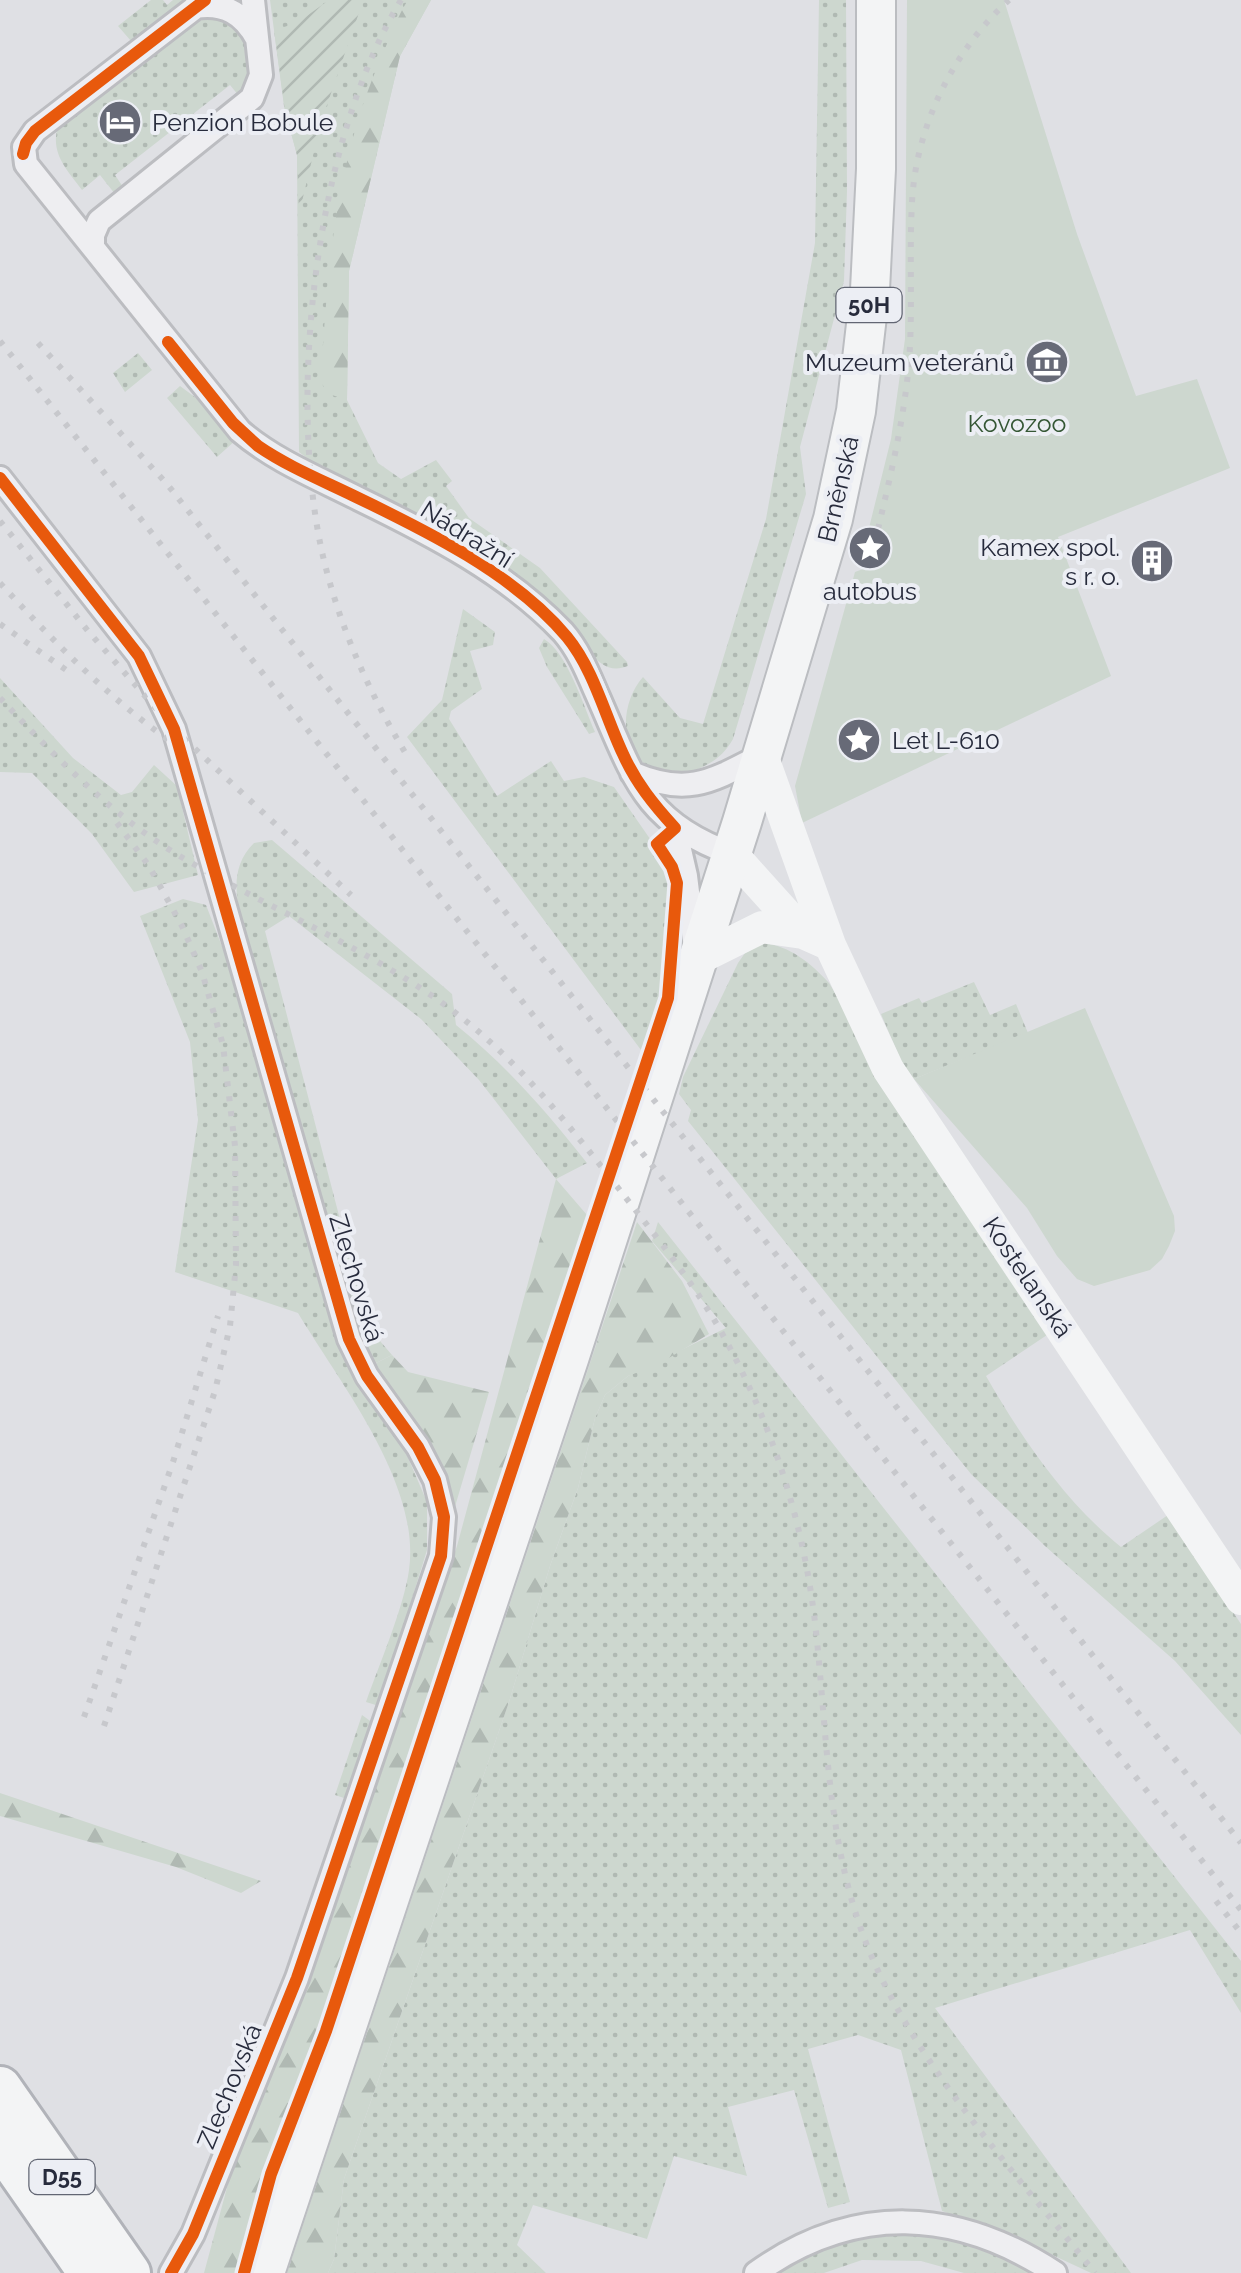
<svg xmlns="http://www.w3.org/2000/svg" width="1241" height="2273" viewBox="0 0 1241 2273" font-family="Raleway,sans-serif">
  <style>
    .grass { fill: url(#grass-dots) }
    .forest { fill: url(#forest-firs) }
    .park { fill: #cdd7cf }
    .garden { fill: url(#garden-furrows) }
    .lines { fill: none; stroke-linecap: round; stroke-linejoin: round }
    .street-casing { stroke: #bcbdc1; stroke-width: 28 }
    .primary-casing { stroke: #bbbdc1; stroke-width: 42 }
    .highway-casing { stroke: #b1b3b9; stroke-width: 48 }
    .street { stroke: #eeeef1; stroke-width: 22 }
    .secondary { stroke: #f3f4f5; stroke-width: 32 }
    .primary { stroke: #f3f4f5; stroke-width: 38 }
    .highway { stroke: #f3f4f5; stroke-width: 42 }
    .rail { stroke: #c7c8cc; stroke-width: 6; stroke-dasharray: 5 10; stroke-linecap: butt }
    .cycleway-casing { stroke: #eceef4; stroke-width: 19 }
    .cycleway { stroke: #e8590c; stroke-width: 12 }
    .labels { text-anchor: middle; stroke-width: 8; stroke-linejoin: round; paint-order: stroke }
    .shield { fill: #eceef4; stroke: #626673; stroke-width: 2.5 }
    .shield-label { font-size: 22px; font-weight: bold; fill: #272b3c }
    .poi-label { font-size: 25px; fill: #272b3c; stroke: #eceef4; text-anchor: start }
    .park-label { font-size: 25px; fill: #355735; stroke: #eceef4 }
    .street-label { font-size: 25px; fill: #272b3c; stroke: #eceef4 }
  </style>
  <defs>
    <pattern id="grass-dots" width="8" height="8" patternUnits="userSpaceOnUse" patternTransform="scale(2.5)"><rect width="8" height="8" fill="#cdd7cf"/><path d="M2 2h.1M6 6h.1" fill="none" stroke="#b0b9b3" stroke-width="1.8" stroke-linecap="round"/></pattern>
    <pattern id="forest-firs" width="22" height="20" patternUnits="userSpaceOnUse" patternTransform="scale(2.5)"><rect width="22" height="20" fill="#cdd7cf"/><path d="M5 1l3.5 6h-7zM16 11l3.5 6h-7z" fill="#b0b9b3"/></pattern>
    <pattern id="garden-furrows" width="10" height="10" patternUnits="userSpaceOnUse" patternTransform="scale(2.5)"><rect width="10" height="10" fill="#cdd7cf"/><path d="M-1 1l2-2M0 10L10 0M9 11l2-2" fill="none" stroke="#b0b9b3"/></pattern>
  </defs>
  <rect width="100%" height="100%" fill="#dfe0e4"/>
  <path class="grass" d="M151,0H163L167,5L173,0H192L131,41L118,26Z
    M270,0H431L400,56L349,271L347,400L378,463L401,479L436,460L452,481L446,486L469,518L540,568L627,662L628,666C598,678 586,643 571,625C560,611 544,600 530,589C469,535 387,500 315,464L299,452L297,155L284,106Z
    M819,0H846L847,191L844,281L800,447L806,494L733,739C724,755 714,762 696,770L698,776C685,775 669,776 658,771C617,757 619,704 643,677L680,718L703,724L766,519L815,243Z
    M192,16L226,17C251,41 261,66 239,96L230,85L115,175L123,187L115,194L100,175L82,190C66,169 50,153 58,126Z
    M138,353L152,370L125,392L113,373Z
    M180,386L207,406L236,440L217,457L167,398Z
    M463,609L495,632L493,645L470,651L482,689L451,711L449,719L497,796L551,761L564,781L584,777L614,787L664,859L670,874L674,905L665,998L644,1054L407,737L442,700Z
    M544,639C567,652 584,707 595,732L589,734L547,667L539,648Z
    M0,678L73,758L121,795L132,792L154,765L177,786L198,875L134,892L92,834L32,773L0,772Z
    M272,840L452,994L456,1025C507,1066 547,1112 587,1163L556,1179L479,1080L421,1019L289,916L265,931L368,1327L392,1355L376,1363L354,1328L243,936C238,901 227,870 254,843Z
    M183,899L206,905L242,998L304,1225L336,1325L367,1393L406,1453L427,1502V1550L379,1706L366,1702C379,1665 404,1607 409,1570C421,1484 341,1385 298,1313L175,1272L198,1120L190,1042L140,916Z
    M763,943C790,946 811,963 829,983L1047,1335L986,1376C1021,1437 1065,1502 1121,1547L1168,1515L1241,1624V1735L1175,1661L1045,1546L971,1474L688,1121L691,1110L679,1094L683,1077L738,963L745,953Z
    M974,982L990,1015L1016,1004L1028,1033L914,1079L902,1063L881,1014L919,998L922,1003Z
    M658,1222L1241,1961V2013L1190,1930L935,2008L1131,2273H1091L1003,2232L942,2211L901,2050L858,2035L808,2049L850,2202L828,2208L794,2090L728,2107L747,2176L674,2156L647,2239L533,2205L517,2245L546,2273H328L334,2259L344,2179L509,1702L550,1566L578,1488L595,1418L605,1395L628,1376L726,1328L652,1241Z
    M362,1715L373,1723L347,1799L335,1795Z
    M907,2233L966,2240L1042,2273H964L921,2261L862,2260L824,2273H773C822,2245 851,2240 907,2233Z"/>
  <path class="forest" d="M408,0H431L400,56L349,271L347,400L326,393L321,380C327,269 336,159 382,56C390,37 397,17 408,0Z
    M556,1179L587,1215L482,1542L237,2273H204L239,2143L300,2006L457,1546Z
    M637,1222L682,1281L709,1334L657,1365L628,1376L605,1395L595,1418L578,1488L550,1566L509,1702L344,2179L334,2259L328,2273H287Z
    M392,1355L408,1372L489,1392L451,1520L376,1363Z
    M0,1793L261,1881L241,1893L176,1867L0,1816Z"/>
  <path class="park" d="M907,0H1004L1077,234L1136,396L1197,379L1230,468L1058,537L1111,676L802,823L795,786L855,572L882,562L869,528L891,439L905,339Z
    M1085,1008L1174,1216L1175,1231L1169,1246L1162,1259L1150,1270L1094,1286L1077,1279L1057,1256L1027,1208L914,1079Z"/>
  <path class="garden" d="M329,0H353L361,7L321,122L299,214L297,155L285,111L274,30L297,23Z"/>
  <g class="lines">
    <g class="street-casing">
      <path id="street" d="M205,0L35,131L24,147L26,164L240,431C275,461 318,478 359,499C431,534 507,573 563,632C578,649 587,671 596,692C632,772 641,822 732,854
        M195,7C224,2 244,14 257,39
        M93,246V235L99,221L252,98L261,75L253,0
        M0,478L139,656L174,729L349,1339L367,1376L418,1447L435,1480L444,1517L441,1556L297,1978L193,2234L171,2273
        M632,773C688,797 712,781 762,755
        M675,828L686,876L695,948
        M756,2273C854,2203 956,2208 1055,2273"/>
    </g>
    <g class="primary-casing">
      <path id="primary" d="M265,2273L570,1356L742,822L833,519L856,411L870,290L876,169V0"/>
    </g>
    <g class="highway-casing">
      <path id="highway" d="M0,2088L129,2273
        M0,2144L90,2273"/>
    </g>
    <use href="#street" class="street"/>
    <path class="secondary" d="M762,755L830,945L888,1069L1241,1599
      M732,854L803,933L830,945
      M696,960L762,927L803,933"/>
    <use href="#primary" class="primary"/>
    <use href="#highway" class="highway"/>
    <path class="rail" d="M401,0C316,140 287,392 322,552C338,623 368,691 406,754
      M0,341L1241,1910
      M38,343L167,484L1241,1843
      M0,521L88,631L174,729L351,895
      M878,529C891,474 904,419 909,363C913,309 909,256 912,202C916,126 953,51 1009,0
      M0,583C56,644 111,701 180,748
      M0,624L72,674
      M0,698C53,754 107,811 173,852C259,904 355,942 438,1000C511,1051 564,1119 619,1189C654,1234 690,1278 719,1328C769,1416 801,1513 814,1614C827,1721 825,1829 862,1932C906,2055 1014,2171 1095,2273
      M84,1717L173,1462L218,1316
      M104,1726L215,1391L230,1326L236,1265L235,1146L223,1045L202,972L182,926L149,866L114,819
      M1216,1901L1241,1933"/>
    <g class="cycleway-casing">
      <path id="cycleway" d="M23,154L26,143L35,131L205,0
        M168,342L233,423L258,446C287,466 321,480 352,495C425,530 515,574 567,637C594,670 605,716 623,754C636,783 654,805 675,828L657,844L672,867L677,883L668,998L326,2031L271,2174L244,2273
        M0,478L139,656L174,729L349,1339L367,1376L418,1447L435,1480L444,1517L441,1556L297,1978L193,2234L171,2273"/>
    </g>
    <use href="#cycleway" class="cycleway"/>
  </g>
  <defs>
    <g id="hotel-disc" transform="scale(2.25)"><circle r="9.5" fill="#676a77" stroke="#eceef4"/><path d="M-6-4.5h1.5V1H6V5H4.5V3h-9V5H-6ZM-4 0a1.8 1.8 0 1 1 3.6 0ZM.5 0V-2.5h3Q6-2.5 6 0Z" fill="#fff"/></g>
    <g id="museum-disc" transform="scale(2.25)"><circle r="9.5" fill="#676a77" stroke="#eceef4"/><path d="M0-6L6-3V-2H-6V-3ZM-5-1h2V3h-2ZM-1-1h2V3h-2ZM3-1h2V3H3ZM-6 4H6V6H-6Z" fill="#fff"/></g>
    <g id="sight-disc" transform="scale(2.25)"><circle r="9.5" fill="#676a77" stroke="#eceef4"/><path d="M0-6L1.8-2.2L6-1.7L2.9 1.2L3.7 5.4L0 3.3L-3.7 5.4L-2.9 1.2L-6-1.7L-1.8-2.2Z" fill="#fff"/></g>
    <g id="building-disc" transform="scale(2.25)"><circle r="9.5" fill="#676a77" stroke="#eceef4"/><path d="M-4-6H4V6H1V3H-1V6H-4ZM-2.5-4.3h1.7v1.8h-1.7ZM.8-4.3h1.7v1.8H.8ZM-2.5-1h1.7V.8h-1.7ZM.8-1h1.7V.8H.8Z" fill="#fff"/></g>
  </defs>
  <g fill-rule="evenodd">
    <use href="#hotel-disc" x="120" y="122"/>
    <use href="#museum-disc" x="1047" y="362"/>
    <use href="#sight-disc" x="870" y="548"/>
    <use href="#building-disc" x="1152" y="561"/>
    <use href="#sight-disc" x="859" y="740"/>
  </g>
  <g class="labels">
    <g class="shield">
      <rect x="836.5" y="288" width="65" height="34" rx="8"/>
      <rect x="29.5" y="2160" width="65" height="34" rx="8"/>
    </g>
    <g class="shield-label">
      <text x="869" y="313">50H</text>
      <text x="62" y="2185">D55</text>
    </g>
    <g class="poi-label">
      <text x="152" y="131">Penzion Bobule</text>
      <text x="1014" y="371" text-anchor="end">Muzeum veteránů</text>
      <text x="1120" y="556" text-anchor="end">Kamex spol.<tspan x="1120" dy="29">s r. o.</tspan></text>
      <text x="870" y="600" text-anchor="middle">autobus</text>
      <text x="892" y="749">Let L-610</text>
    </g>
    <g class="park-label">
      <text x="1017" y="432">Kovozoo</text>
    </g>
    <g class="street-label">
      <text transform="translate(838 489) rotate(-77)" y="9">Brněnská</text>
      <text transform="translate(467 534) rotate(32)" y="9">Nádražní</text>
      <text transform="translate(1028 1277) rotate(56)" y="9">Kostelanská</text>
      <text transform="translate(357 1278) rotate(73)" y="9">Zlechovská</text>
      <text transform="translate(229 2086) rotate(-68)" y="9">Zlechovská</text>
    </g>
  </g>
</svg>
